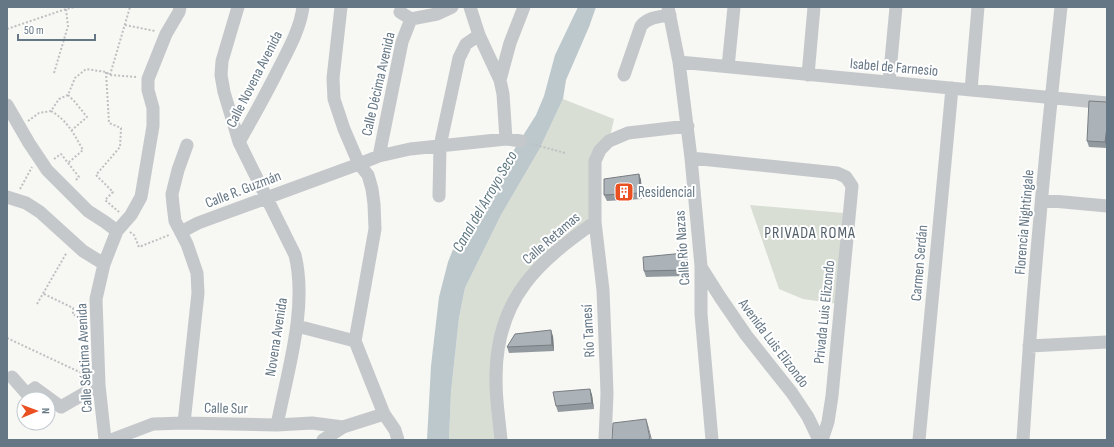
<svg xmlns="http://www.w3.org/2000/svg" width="1114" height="447" viewBox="0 0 1114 447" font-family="'Sofia Sans Condensed',sans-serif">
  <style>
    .green { fill: #d8ded4 }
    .water { fill: #bcc8cc }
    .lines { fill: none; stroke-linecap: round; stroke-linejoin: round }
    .path { stroke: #bec0c2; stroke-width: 2; stroke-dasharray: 2 2; stroke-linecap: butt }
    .minor { stroke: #c4c8cb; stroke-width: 13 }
    .wall { fill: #939a9f }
    .shaded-wall { fill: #787d82 }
    .building { fill: #abb3b9; stroke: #787d82 }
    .labels { text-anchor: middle; stroke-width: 4; stroke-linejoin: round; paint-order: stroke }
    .street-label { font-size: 15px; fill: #657785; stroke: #fff }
    .poi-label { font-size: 15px; fill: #657785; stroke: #fff; text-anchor: start }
    .water-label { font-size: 16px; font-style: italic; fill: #607982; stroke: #fff }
    .neighbourhood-label { font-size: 16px; letter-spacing: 1px; fill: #53606a; stroke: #fff }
  </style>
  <rect width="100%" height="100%" fill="#f7f7f3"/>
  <path class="green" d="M563,99L614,119L609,141L600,150L595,222L535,271L504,324L501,440H449L451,392L459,318L465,288L501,215L539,150Z
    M750,205L844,213L838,304L803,299L779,289Z"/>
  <path class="water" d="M578,7H596L589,27L566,80L563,99L539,150L501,215L465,288L459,318L451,392L449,440H427L431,366L439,297L448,262L456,242L536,115L544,96L555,55Z"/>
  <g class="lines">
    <path class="path" d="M125,25L155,31
      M7,29L66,9L75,7
      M106,72L109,123L121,128L120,147L96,175L113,192L105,200L119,212
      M54,73L68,26L66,9
      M110,75L130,7
      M68,95L75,102L87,117L72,130
      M51,111C67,120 74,134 83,150L68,163
      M28,121L39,113L51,111L59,99L68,95L75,78L86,69L106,72L110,75L137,77
      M532,144L565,153
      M54,159L61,154L79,177L75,181
      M20,189L32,167
      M130,232L134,235L139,247L169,235
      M44,294L73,308V315L86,318
      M37,304L67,252
      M7,338L88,376"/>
    <path class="minor" d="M238,7L222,61L221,75L224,92L239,142L295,255C308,308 287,373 277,425
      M341,7L333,78L334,99L344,129L359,164L368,175L372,189L374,204L375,229L355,341L372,384L384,414L395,430L398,440
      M470,7L479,35L500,80L503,94L506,139
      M668,7L679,62L691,158L701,266V314L712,440
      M400,12L411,19L437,14L452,7
      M679,62L1107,103
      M728,67L734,7
      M624,75L641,26C648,17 659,17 670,15
      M808,75L814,7
      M500,80L510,43L524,7
      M889,82L896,7
      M971,90L978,7
      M7,105L29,143L47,170L88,211L105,222L117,231
      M239,142C252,119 265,96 277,72C287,52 300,30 303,7
      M379,156L402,42L411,19
      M691,158L837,173L846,177L852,186L832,396L828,422L822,440
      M439,196L440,146L459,58L466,44L479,35
      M7,197L26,203L40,212L83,251L104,264
      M1042,200L1107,206
      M181,232L198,223L359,164L379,156L410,149L506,139L521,141
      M701,267L720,297L746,335L792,393L808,417L819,440
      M297,326L355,341
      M1029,346L1107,342
      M12,377L27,394L35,388L61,407L99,385
      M184,423L198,293L197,273L187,244L175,221L173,205L172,194L178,170L187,145
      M105,440L99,385L96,299L104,264L117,231L131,215L141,197L153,126V108L148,90V79L166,34L179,12L180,7
      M111,440L153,424L184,423L277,425L312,423L343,427
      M323,440L343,427L384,414
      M501,440C499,418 495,395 496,373C498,297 538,262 595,222
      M605,440L607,394L606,365L603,290L595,222V161L600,150L609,141L628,133L688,126
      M919,440L952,88
      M1023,440C1032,295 1045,151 1061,7"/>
  </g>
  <path class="wall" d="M1107,102V148L1089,147L1087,141Z
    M639,174L641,180L642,199L607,201L604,195Z
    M685,253L688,259L687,276L646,277L644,271Z
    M553,336L554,351L509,353L507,347Z
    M590,389L592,395L594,409L558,412L556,406Z"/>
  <path class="shaded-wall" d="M1107,127V148L1105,142Z
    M639,174L641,180L642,199L640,193Z
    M685,253L688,259L687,276L685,270Z
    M551,330L553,336L554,351L552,345Z
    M590,389L592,395L594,409L592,403Z
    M646,419L648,425L652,440H651Z"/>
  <path class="building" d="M1089,101L1107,102V127L1105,142L1087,141Z
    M639,174L640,193L604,195V179Z
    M685,253V270L644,271L643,257Z
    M551,330L552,345L507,347L515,334Z
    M590,389L592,403L556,406L553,392Z
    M646,419L650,439L643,440H612L613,423Z"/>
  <defs>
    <g id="building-square" transform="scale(1)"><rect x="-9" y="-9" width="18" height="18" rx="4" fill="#e94f21" stroke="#fff"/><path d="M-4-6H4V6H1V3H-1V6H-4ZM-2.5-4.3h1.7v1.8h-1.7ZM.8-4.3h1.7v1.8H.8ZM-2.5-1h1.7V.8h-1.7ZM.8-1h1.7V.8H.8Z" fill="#fff"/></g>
  </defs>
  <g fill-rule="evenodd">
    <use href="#building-square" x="624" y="192"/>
  </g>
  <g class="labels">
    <g class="street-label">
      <text transform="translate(894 67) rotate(5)" y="5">Isabel de Farnesio</text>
      <text transform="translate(254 79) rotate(-63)" y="5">Calle Novena Avenida</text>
      <text transform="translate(378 84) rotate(-77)" y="5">Calle Décima Avenida</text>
      <text transform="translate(243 189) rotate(-21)" y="5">Calle R. Guzmán</text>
      <text transform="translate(1024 222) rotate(-85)" y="5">Florencia Nightingale</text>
      <text transform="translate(551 238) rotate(-41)" y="5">Calle Retamas</text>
      <text transform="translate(682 248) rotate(-94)" y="5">Calle Río Nazas</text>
      <text transform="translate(919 263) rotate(-85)" y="5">Carmen Serdán</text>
      <text transform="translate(824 312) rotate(-84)" y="5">Privada Luis Elizondo</text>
      <text transform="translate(588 331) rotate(-93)" y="5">Río Tamesí</text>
      <text transform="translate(276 337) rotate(-81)" y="5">Novena Avenida</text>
      <text transform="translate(774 343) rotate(53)" y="5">Avenida Luis Elizondo</text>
      <text transform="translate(84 358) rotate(-93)" y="5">Calle Séptima Avenida</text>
      <text transform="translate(226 408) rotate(1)" y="5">Calle Sur</text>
    </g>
    <g class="poi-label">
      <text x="638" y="197">Residencial</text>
    </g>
    <g class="water-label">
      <text transform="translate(484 201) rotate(-60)" y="6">Canal del Arroyo Seco</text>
    </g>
    <g class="neighbourhood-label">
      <text x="810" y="238">PRIVADA ROMA</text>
    </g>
  </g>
  <rect width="1114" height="447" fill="none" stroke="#657785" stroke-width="16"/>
  <g transform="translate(36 411) rotate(89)"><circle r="19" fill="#ffffff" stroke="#c1c9ce"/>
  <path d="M0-3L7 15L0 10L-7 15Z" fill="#e94f21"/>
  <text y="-6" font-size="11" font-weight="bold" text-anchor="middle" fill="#657785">N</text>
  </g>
  <path d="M18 34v6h77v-6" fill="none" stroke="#657785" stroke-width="2"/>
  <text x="24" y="34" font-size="12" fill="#657785" stroke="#ffffff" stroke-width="3" paint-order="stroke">50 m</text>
</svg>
